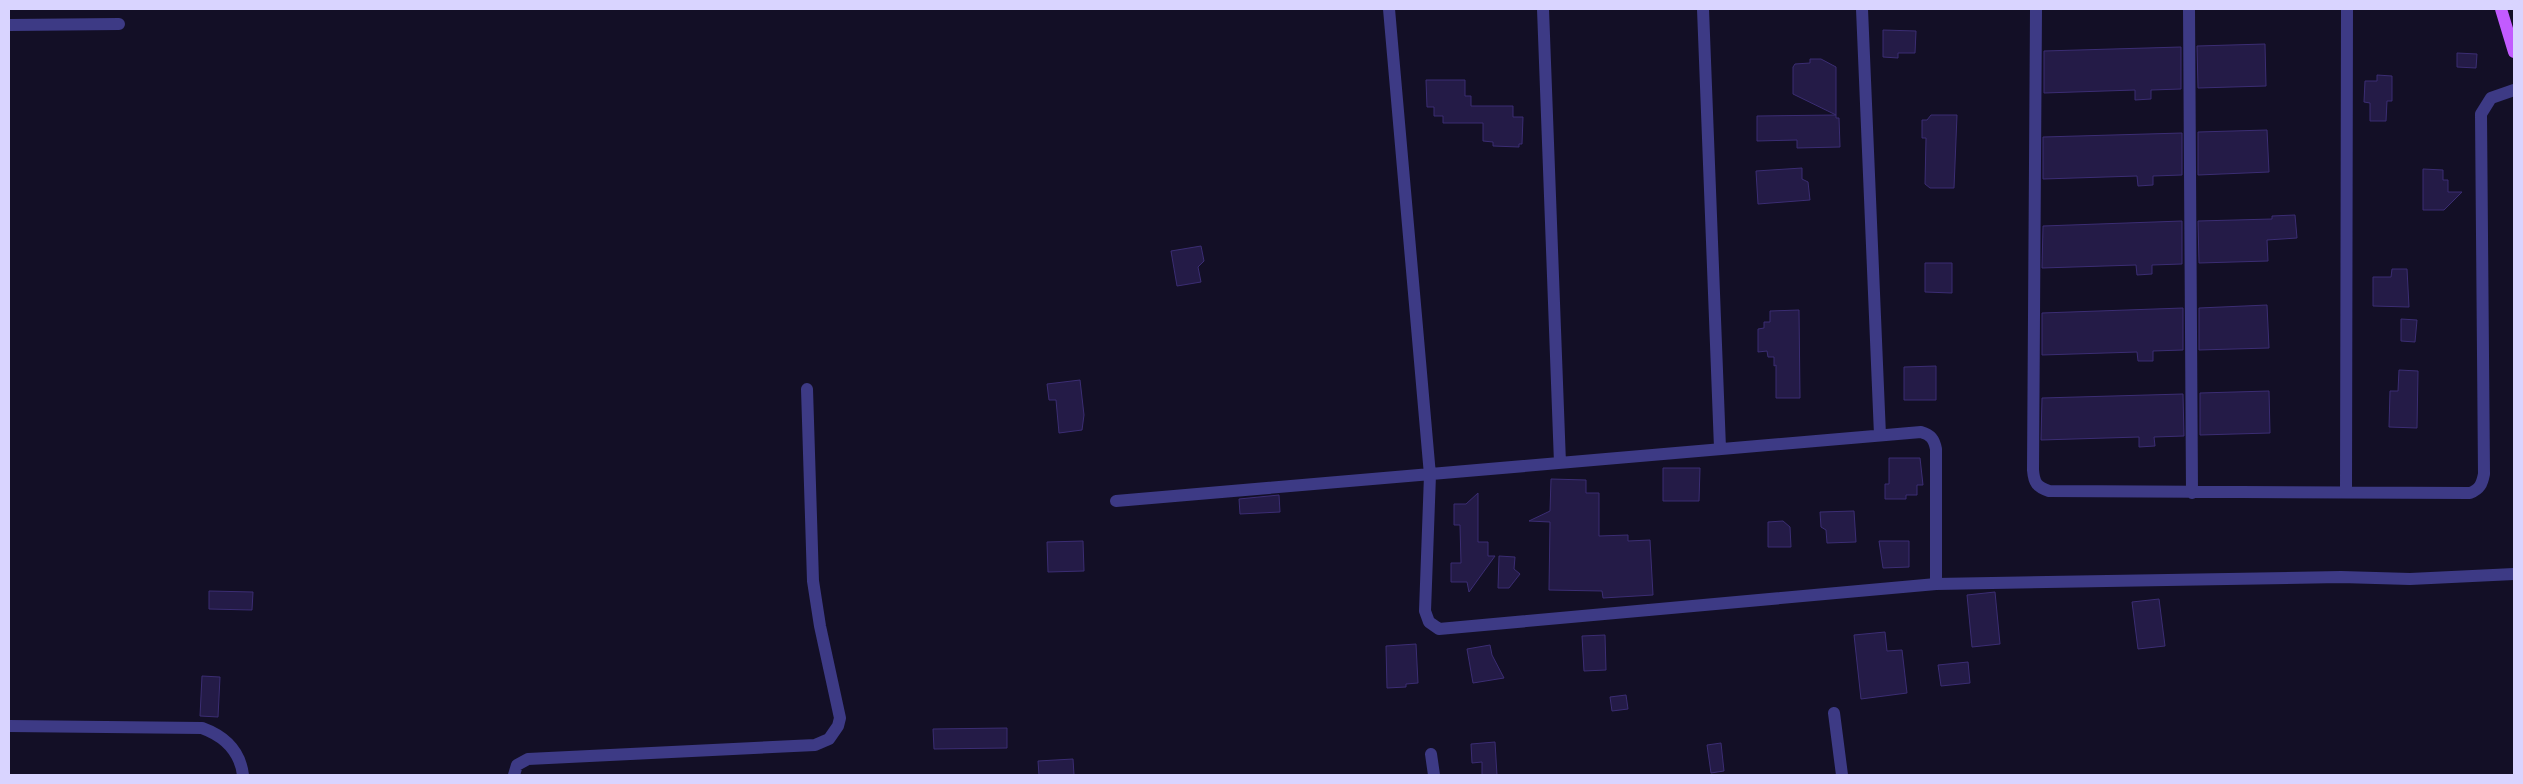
<svg xmlns="http://www.w3.org/2000/svg" width="2523" height="784" viewBox="0 0 2523 784" font-family="Signika,sans-serif">
  <style>
    .building { fill: #241b47; stroke: #3b2d73 }
    .lines { fill: none; stroke-linecap: round; stroke-linejoin: round }
    .street { stroke: #3d3a85; stroke-width: 12 }
    .primary { stroke: #c25bff; stroke-width: 12 }
  </style>
  <rect width="100%" height="100%" fill="#130f26"/>
  <path class="building" d="M1883,30L1916,31L1915,53H1898V58L1883,57Z
    M2265,44L2266,86L2198,88L2197,46Z
    M2181,47V89L2151,90V99L2135,100V90L2044,93V51Z
    M2457,53L2477,54L2476,68L2457,67Z
    M1810,59H1821L1836,67V115L1793,94V67L1795,64L1810,63Z
    M2377,75L2392,76V101H2387L2386,121H2370V103L2364,102L2365,81H2377Z
    M1426,80H1465V96H1471V106H1513V117H1523L1522,144H1519V147L1493,146V142L1483,141V123H1443V116H1434V107H1427Z
    M1836,115V118H1839L1840,147L1797,148V140L1757,141V116Z
    M1931,115H1957L1954,188H1930L1925,184L1926,138H1922V120H1927Z
    M2267,130L2269,172L2198,175V132Z
    M2182,133V175L2153,176V185L2138,186L2137,176L2043,179V137Z
    M1802,168V179L1808,182L1810,200L1758,204L1756,171Z
    M2423,169L2443,170V180H2448V192H2462L2444,210H2423Z
    M2295,215L2297,238L2267,240L2268,261L2199,263L2198,221L2272,219V216Z
    M2182,221V264L2152,265V274L2137,275L2136,265L2042,268L2043,226Z
    M1201,246L1204,261L1198,267L1201,282L1177,286L1171,251Z
    M1925,263H1952V293L1925,292Z
    M2392,269H2407L2409,307L2373,306V277H2391Z
    M2267,305L2269,348L2199,350V308Z
    M2183,308V350L2153,351V361H2138L2137,352L2042,355V313Z
    M1799,310L1800,398H1776V365L1774,366V357H1768L1767,351L1758,352V329L1764,328V322H1770V311Z
    M2401,319L2417,320L2415,342L2401,341Z
    M1936,366V400H1904V367Z
    M2399,370L2418,371L2417,428L2389,427L2390,391H2398Z
    M1080,380L1084,415L1082,430L1059,433L1056,400H1049L1047,384Z
    M2269,391L2270,433L2200,435V393Z
    M2183,394L2184,436L2154,437L2155,446L2139,447V437L2041,440L2042,398Z
    M1889,458H1920L1923,485H1917V495H1906V499H1885V484H1889Z
    M1663,468H1700L1699,501H1663Z
    M1551,479L1586,480V493H1599V536L1628,535V541L1650,540L1653,595L1603,598L1602,591L1549,590L1550,522L1529,521L1550,511Z
    M1478,493V542H1488V556H1495L1469,592L1467,582H1451V563H1461L1460,525H1454V504H1466Z
    M1279,495L1280,512L1240,514L1239,499Z
    M1854,511L1856,542L1827,543L1826,530L1821,527L1820,512Z
    M1783,521L1790,527L1791,547H1768V522Z
    M1083,541L1084,571L1048,572L1047,542Z
    M1879,541H1909V567L1883,568Z
    M1499,556L1515,557L1514,569L1520,574L1509,588H1498Z
    M209,591L253,592L252,610L209,609Z
    M1995,592L2000,644L1972,647L1967,595Z
    M2159,599L2165,646L2138,649L2132,602Z
    M1885,632L1887,651L1902,650L1907,693L1861,699L1854,635Z
    M1605,635L1606,670L1584,671L1582,636Z
    M1416,644L1418,683L1406,684V687L1387,688L1386,646Z
    M1490,645L1492,655L1504,678L1473,683L1467,649Z
    M1968,662L1970,683L1941,686L1938,665Z
    M202,676L220,677L218,717L200,716Z
    M1626,695L1628,709L1612,711L1610,697Z
    M1007,728V748L934,749L933,729Z
    M1495,742L1497,775H1482V762L1472,763L1471,744Z
    M1721,743L1724,771L1711,773L1707,745Z
    M1073,759L1074,775H1039L1038,761Z"/>
  <g class="lines">
    <path class="street" d="M1389,9L1430,475L1425,611L1429,622L1439,629L1936,584L2341,577L2410,579L2514,574
      M1543,9L1560,463
      M1703,9L1720,448
      M1862,9L1880,435
      M2036,9L2033,470C2034,483 2037,487 2049,491L2470,493C2480,489 2482,484 2484,474L2481,114L2491,98L2514,90
      M2189,9L2192,493
      M9,25L119,24
      M2346,492L2347,9
      M1116,501L1921,432C1931,435 1934,439 1936,449V584
      M1834,713L1842,775
      M9,726L202,728C224,736 240,751 243,775
      M1431,754L1434,775
      M514,775L517,765L528,759L815,745L829,739L838,726L840,718L820,626L813,581L807,389"/>
    <path class="primary" d="M2501,9L2514,52"/>
  </g>
  <rect width="2523" height="784" fill="none" stroke="#d9d4ff" stroke-width="20"/>
</svg>
